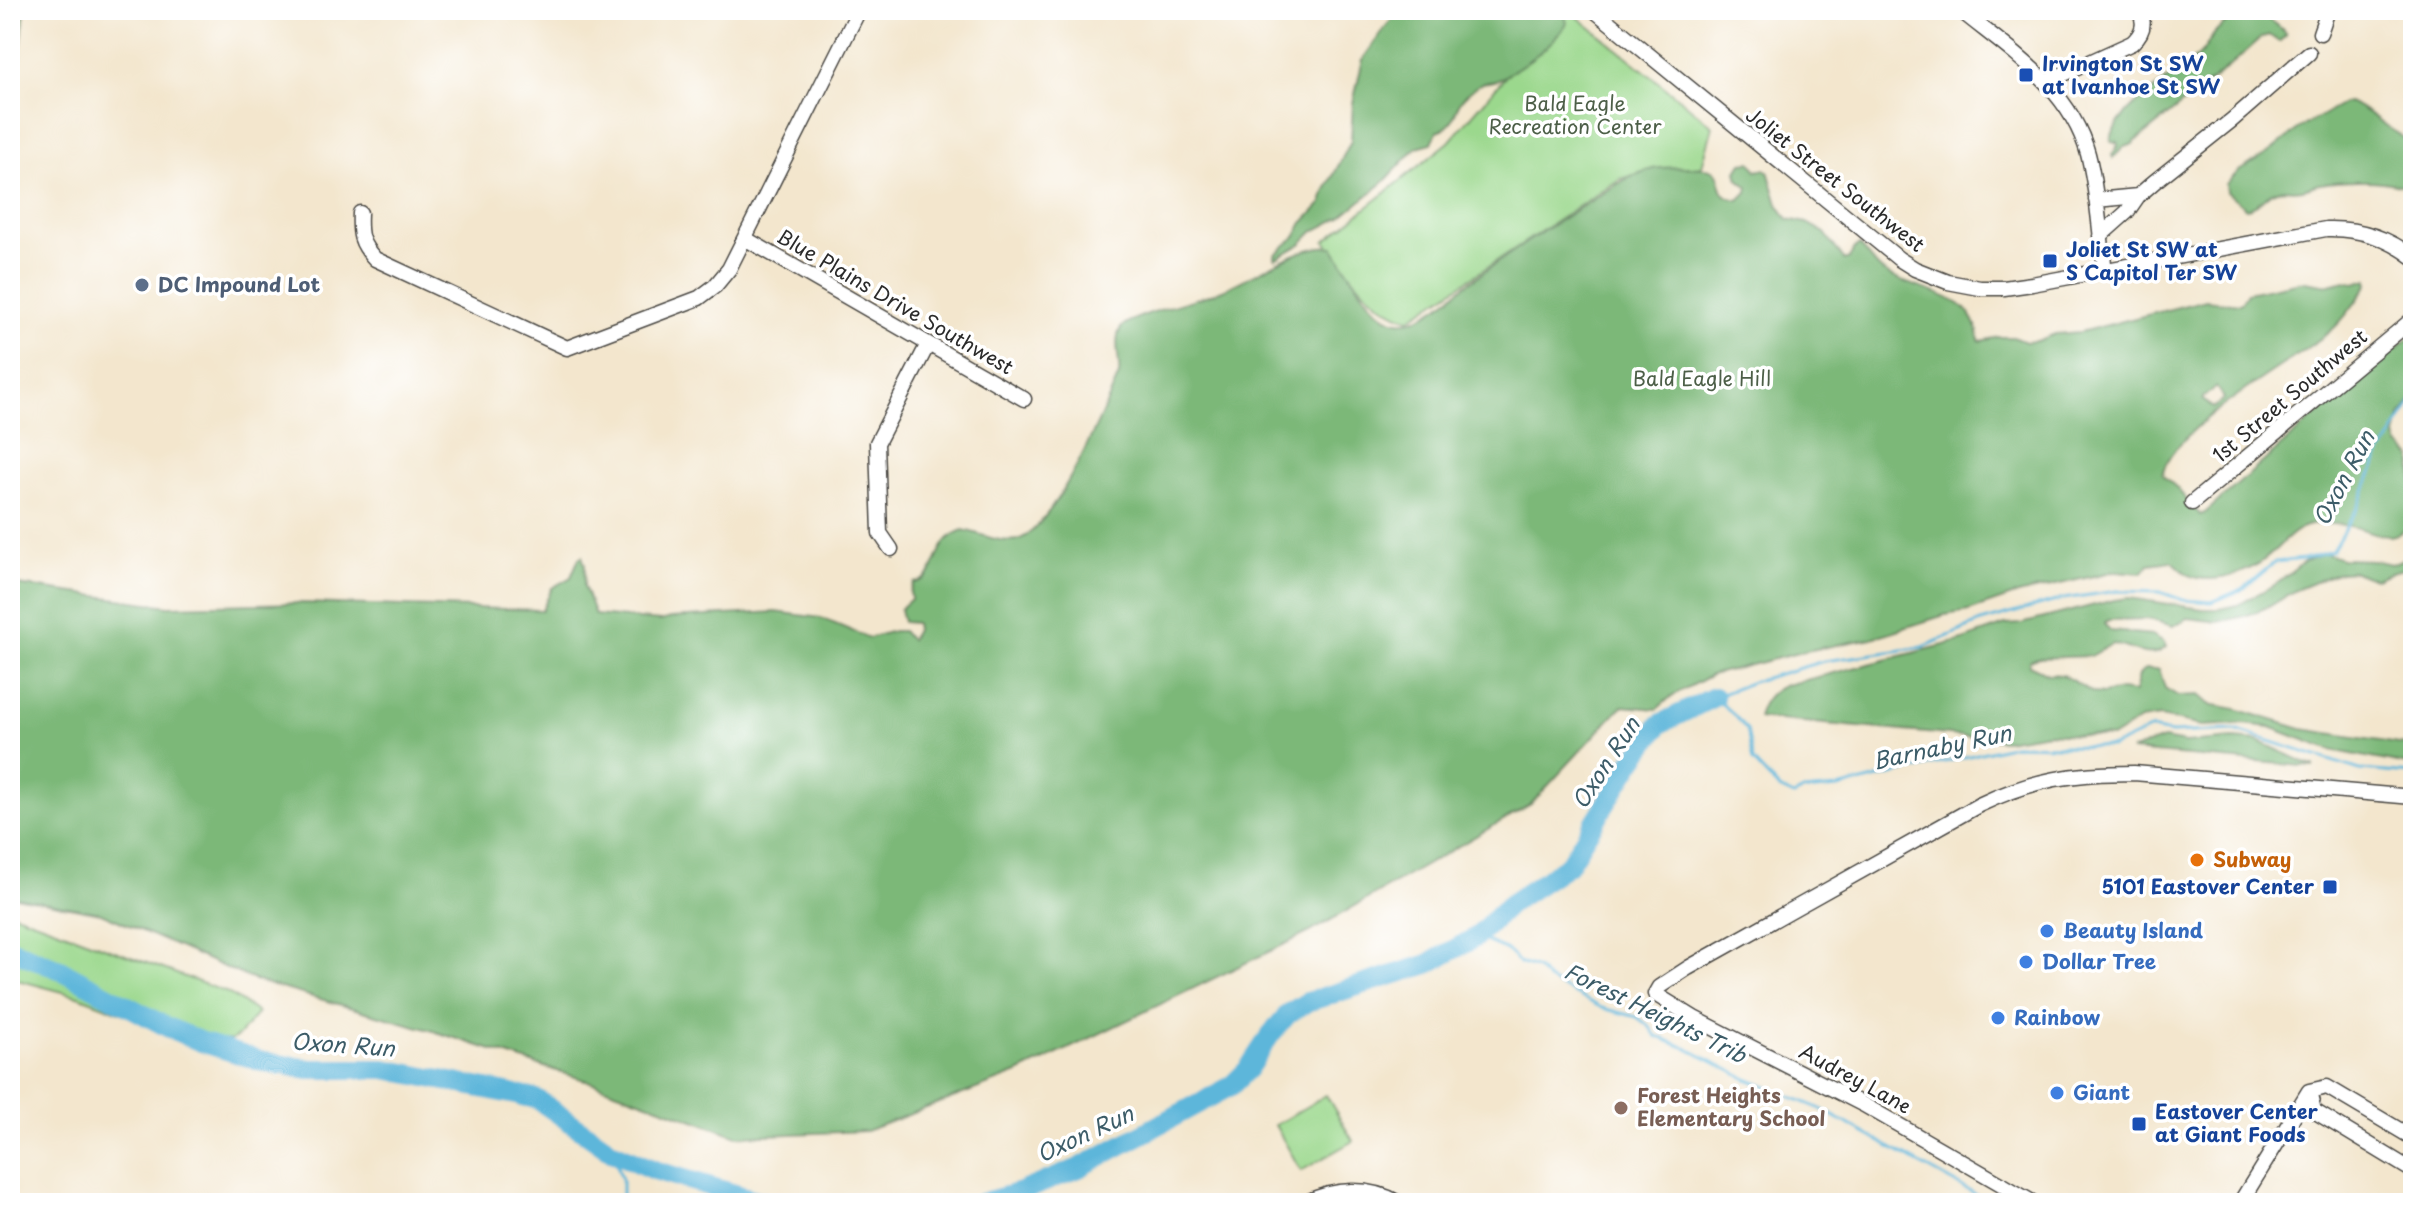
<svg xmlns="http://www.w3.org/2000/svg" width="2423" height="1213" viewBox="0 0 2423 1213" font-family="'Playpen Sans',sans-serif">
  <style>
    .green { fill: #9bd88d; stroke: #63825c; stroke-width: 2 }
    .forest { fill: #7cb878; stroke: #547252; stroke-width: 2; fill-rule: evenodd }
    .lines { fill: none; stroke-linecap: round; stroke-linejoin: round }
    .stream { stroke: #5db6da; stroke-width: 3 }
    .river { stroke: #5db6da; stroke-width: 20 }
    .minor-casing { stroke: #494743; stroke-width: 17 }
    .minor { stroke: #fff; stroke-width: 14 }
    .transit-dot { fill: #1a4fb4; stroke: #fff; stroke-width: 3 }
    .service-dot { fill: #5c6f8a; stroke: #fff; stroke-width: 3 }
    .food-dot { fill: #e8710a; stroke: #fff; stroke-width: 3 }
    .shop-dot { fill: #3f7fe0; stroke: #fff; stroke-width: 3 }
    .education-dot { fill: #8d6e63; stroke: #fff; stroke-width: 3 }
    .labels { text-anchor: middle; stroke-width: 7; stroke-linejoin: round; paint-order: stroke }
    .transit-label { font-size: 20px; font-weight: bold; fill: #164399; stroke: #fff; text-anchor: start }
    .park-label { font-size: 20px; fill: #4d5f48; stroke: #fff }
    .street-label { font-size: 20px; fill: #2b2b2b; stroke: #fff }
    .service-label { font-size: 20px; font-weight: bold; fill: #4e5e75; stroke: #fff; text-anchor: start }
    .food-label { font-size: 20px; font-weight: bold; fill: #c56008; stroke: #fff; text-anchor: start }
    .shop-label { font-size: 20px; font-weight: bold; fill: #366cbe; stroke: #fff; text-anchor: start }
    .education-label { font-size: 20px; font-weight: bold; fill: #785e54; stroke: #fff; text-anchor: start }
    .water-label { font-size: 22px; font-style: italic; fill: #3c5c68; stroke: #fff }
  </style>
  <rect width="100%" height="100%" fill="#fff"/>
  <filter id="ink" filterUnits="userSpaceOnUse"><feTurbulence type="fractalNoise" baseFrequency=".0125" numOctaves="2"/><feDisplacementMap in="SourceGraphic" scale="16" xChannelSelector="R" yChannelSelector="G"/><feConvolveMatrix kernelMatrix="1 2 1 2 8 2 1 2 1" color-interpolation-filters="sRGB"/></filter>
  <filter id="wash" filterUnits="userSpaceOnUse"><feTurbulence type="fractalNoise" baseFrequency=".006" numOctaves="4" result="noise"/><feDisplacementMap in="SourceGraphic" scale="32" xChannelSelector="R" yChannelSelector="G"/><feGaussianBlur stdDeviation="1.8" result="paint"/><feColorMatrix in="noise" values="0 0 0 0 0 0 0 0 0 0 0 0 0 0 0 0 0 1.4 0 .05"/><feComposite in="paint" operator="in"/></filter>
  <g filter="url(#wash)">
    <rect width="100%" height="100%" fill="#f3e6cd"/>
    <path class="green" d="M1563,10H1569L1713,126L1702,166L1647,171L1620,179L1409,319C1368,305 1351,274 1325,241L1449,142Z
      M10,912L228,993L258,1013L239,1035L232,1040L198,1042L78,996L10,978Z
      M1326,1095L1353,1141L1301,1171L1275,1125Z"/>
    <path class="forest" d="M10,10H25L18,72L14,146L10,167Z
      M1398,10H1563L1567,23C1552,47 1523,65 1500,79C1492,84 1484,80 1477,86C1471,91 1462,97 1459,104C1452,117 1454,127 1437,131L1432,143L1417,147L1384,182L1341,217L1314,231L1301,244L1275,259V255L1296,236L1302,224L1322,203L1326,190L1351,141L1353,103L1363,59Z
      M2233,10H2256L2284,31L2286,35L2279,42L2269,35L2261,38L2232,64L2131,145L2124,147L2113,158L2112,155L2118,145L2117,142H2111C2112,109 2182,74 2202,52C2207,46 2210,38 2216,32C2222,26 2229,21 2234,15Z
      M2346,102C2359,102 2396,136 2413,144V198L2411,190C2393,178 2342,180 2320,184C2314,185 2308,188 2302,189C2294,191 2285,188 2277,190C2264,193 2262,206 2246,208L2227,192L2226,184L2239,171L2268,153L2298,129Z
      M1751,162L1757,171L1765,169L1768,171L1778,204L1788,219L1807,223L1825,233L1844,260H1848L1855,248L1859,245C1868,253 1874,266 1884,272C1917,294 1976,290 1979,340L1981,341L1999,337H2013L2026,342L2037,341L2055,334L2080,332L2206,300L2240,304L2247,293L2305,281L2329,285L2345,281L2355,283L2368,279V284C2358,299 2348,315 2334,328C2295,362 2172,425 2162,475L2177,488L2193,508L2201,515L2205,513L2313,418L2413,335V399L2401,416L2396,436L2398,444L2413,458V525C2389,542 2385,536 2361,529C2349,525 2330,523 2317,524C2298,526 2289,536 2276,549C2258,569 2225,583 2197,578C2186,576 2180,567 2172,561L2149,564L2142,573L2115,571L2018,594L1969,611L1945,615L1872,638L1806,651L1711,675L1673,695L1657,709L1622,706L1531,804L1310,932L1018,1073L866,1131L737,1136L588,1081L430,1030L256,981L101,913L10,896V584L169,606L303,603L542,610L552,588L571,577L579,558L582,556L585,565L584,586L595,615L661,621L671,618L776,612L821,618L869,638L893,631H902L910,640L916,630L915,623L903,622L900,609L911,599L910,592L914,583C942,579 930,541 963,530C980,533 999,544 1017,540C1053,531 1104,409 1119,375C1121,361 1112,339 1122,327C1129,316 1203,298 1220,291C1249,280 1303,242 1333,247C1345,265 1369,309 1389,318C1395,322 1405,322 1412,320C1430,316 1453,294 1468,283C1507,255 1547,228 1589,202C1610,189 1628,175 1653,169C1662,167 1706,166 1713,170C1726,178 1713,196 1739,200L1747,192L1748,187L1739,180L1737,171L1742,163ZM2216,387L2224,399L2213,408L2203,400V397Z
      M2325,553L2341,559L2373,560L2391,564L2413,555V567L2394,571L2376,579L2366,577L2353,571L2339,572L2298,589L2270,606L2245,616L2218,622L2188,618L2173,626L2148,619L2109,620L2105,622V625L2111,631L2152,635L2164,642L2166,647C2151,662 2130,647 2112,644L2091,656L2037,658L2029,661V665L2048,674L2063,675L2093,693L2103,694L2121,690L2135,692L2139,675L2145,669H2159L2165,688L2178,696L2199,695L2209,704L2236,709L2302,729L2413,746V766L2331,750L2270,727L2243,724L2202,726L2160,717L2140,720L2113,737L2048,733L2005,740L1758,718C1761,702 1771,690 1786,685L1960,641L2005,625L2021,624L2114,600L2129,598L2203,609H2220L2238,605L2279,582L2305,561Z
      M2163,739L2186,743L2234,739L2258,741L2315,767L2131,751Z"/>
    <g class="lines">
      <path class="stream" d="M2413,401L2377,461L2359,505L2332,551L2304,559L2275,562L2243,589L2212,602L2183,600L2160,592L2117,591L2063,599L1981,622L1923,647L1824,661L1755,681L1714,697L1735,716L1747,730L1753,761L1779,789L1794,796L1803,791L1838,788L2014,745L2113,747L2151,729L2172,733L2235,730L2360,770L2413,774
        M1476,937L1505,949L1520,963L1537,969L1548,980L1602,1008L1637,1017L1649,1026L1656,1036L1684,1047L1747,1079L1819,1108L1991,1203
        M613,1152L622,1180V1203"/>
      <path class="river" d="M10,949L61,970L167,1027L201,1042L264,1062L310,1069H385L537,1099L613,1152L654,1170L766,1203
        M981,1203L1020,1192L1079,1168L1231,1086L1248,1069L1271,1034L1288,1014L1307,1002L1428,964L1476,937L1510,904L1568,865L1632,762L1660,724L1714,697"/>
    </g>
  </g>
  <g filter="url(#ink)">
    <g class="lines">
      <g class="minor-casing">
        <path id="minor" d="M1594,10L1899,259L1915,269L1948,282L1980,288H2004L2032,284L2326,229C2358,228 2387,237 2413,257
          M1960,10C2010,51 2070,88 2088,154C2098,192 2099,232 2105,270
          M2320,33L2328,10
          M2046,82L2132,43C2143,33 2146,23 2139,10
          M2096,200L2138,196
          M360,213C359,234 360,243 375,259L567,348L699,298L715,286L729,269L859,10
          M2100,236L2127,212L2138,196L2154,182L2232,120L2309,53
          M746,239L1024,399
          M2192,503L2413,319
          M891,549L880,533L877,443L928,344
          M2309,1091L2314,1111L2413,1171
          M1305,1203C1334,1188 1370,1186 1399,1203
          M2034,1203L1864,1105L1694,1018L1655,994L1659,987L1688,968L1979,805C2033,779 2074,773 2134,773L2413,797
          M2240,1203L2309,1091L2327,1087L2413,1138"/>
      </g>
      <use href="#minor" class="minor"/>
    </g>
  </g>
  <g class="transit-dot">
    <rect x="2018" y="67" width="16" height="16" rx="4"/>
    <rect x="2042" y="253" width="16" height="16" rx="4"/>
    <rect x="2322" y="879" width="16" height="16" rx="4"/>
    <rect x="2131" y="1116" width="16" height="16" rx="4"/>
  </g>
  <circle class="service-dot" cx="142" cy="285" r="8"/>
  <circle class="food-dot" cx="2197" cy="860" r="8"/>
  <g class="shop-dot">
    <circle cx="2047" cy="931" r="8"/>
    <circle cx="2026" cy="962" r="8"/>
    <circle cx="1998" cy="1018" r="8"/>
    <circle cx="2057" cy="1093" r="8"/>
  </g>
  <circle class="education-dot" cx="1621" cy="1108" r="8"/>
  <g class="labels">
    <g class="transit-label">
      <text x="2042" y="71">Irvington St SW<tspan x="2042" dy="23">at Ivanhoe St SW</tspan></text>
      <text x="2066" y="257">Joliet St SW at<tspan x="2066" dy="23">S Capitol Ter SW</tspan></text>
      <text x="2314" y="894" text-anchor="end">5101 Eastover Center</text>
      <text x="2155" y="1119">Eastover Center<tspan x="2155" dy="23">at Giant Foods</tspan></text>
    </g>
    <g class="park-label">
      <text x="1575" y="111">Bald Eagle<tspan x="1575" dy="23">Recreation Center</tspan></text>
      <text x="1702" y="386">Bald Eagle Hill</text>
    </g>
    <g class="street-label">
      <text transform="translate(1835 180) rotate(38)" y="7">Joliet Street Southwest</text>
      <text transform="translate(895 302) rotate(30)" y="7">Blue Plains Drive Southwest</text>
      <text transform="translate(2290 396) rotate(-40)" y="7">1st Street Southwest</text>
      <text transform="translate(1855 1079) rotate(28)" y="7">Audrey Lane</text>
    </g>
    <g class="service-label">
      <text x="158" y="292">DC Impound Lot</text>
    </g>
    <g class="food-label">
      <text x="2213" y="867">Subway</text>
    </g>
    <g class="shop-label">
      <text x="2063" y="938">Beauty Island</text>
      <text x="2042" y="969">Dollar Tree</text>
      <text x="2014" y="1025">Rainbow</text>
      <text x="2073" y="1100">Giant</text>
    </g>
    <g class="education-label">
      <text x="1637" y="1103">Forest Heights<tspan x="1637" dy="23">Elementary School</tspan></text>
    </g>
    <g class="water-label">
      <text transform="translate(2344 478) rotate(-62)" y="8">Oxon Run</text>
      <text transform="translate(1942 747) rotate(-12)" y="8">Barnaby Run</text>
      <text transform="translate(1606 763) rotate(-57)" y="8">Oxon Run</text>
      <text transform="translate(1655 1013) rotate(26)" y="8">Forest Heights Trib</text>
      <text transform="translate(343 1045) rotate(4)" y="8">Oxon Run</text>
      <text transform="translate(1085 1134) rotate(-25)" y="8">Oxon Run</text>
    </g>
  </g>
  <rect width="2423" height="1213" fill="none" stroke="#fff" stroke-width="40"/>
</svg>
